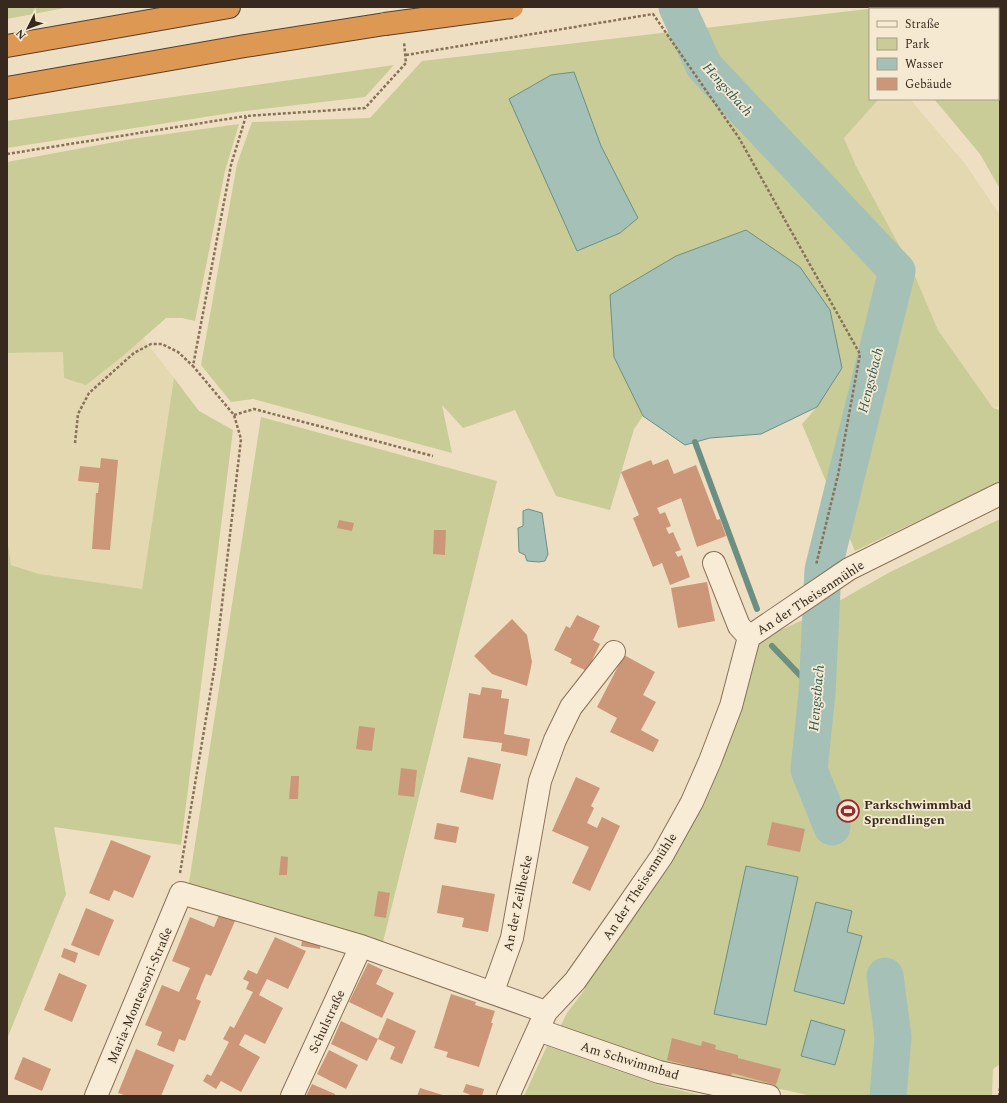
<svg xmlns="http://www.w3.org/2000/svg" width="1007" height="1103" viewBox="0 0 1007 1103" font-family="Spectral,serif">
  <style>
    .farmland { fill: #e4d8b0 }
    .green { fill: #c9cc96 }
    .water { fill: #a5c1b7; stroke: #6c8f84 }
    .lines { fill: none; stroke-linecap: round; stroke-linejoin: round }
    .stream { stroke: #6c8f84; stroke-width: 6 }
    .river { stroke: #a5c1b7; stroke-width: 37 }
    .building { fill: #cc9778 }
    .minor-casing { stroke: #887059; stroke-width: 24 }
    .highway-casing { stroke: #563e2e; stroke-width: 24 }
    .path { stroke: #887059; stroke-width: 2.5; stroke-dasharray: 3 2; stroke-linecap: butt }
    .minor { stroke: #f9ecd6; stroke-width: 22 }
    .highway { stroke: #dd9953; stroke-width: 22 }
    .highway-bridge-casing { stroke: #563e2e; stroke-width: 24; stroke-linecap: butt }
    .highway-bridge { stroke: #dd9953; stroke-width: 22 }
    .labels { text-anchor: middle; stroke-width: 3.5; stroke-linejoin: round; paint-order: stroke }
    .street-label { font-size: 13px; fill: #38291e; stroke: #f5e9d2 }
    .poi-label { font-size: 13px; font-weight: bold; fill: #38291e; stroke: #f5e9d2; text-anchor: start }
    .water-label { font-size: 14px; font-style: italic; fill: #2d5853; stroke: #f5e9d2 }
  </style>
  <rect width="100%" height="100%" fill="#eedfc3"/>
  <path class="farmland" d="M879,99H910L966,165L1000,215V407L993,408L938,330L912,269L856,166L844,138Z
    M143,338L174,378L142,590L39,574L11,565L7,537V353L63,352L123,356Z"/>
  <path class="green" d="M7,7H70L7,19Z
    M885,7H1000V189L980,154L934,99H998V9H870V99H879L844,138L856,166L912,269L938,330L993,408L1000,410V482L855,551L802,424L817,407L614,357L643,416L634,429L610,510L556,496L515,410L463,428L442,405L452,453L253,399L231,402L201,365L237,164L252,122L370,118L422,61Z
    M394,65L365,97L237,112L7,148V121Z
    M239,124L225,171L195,321L182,318H166L123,356L86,385L64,378L63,352L7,353V162L131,139Z
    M174,378L199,411L233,430L181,845L54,827L66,894L7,1039V537L11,565L39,574L142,589Z
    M261,417L497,481L381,950L188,889Z
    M1000,519V1064L993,1069L992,1096H812L686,1068L573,1039L558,1031L567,1013L585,989L586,978L669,857L722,764L754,642L818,613L890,572Z
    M547,1046L659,1085L703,1096H524Z"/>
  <path class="water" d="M574,72L601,146L638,218L620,233L577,251L509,99L551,75Z
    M746,230L800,267L830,310L842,368L817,407L761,434L710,438L685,445L643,416L614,357L610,295L676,256Z
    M528,509L542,513L548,554L545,561L539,562L527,561L525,555L519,552L518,528L523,526V511Z
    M746,866L798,877L766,1025L714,1014Z
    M816,902L852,911L847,932L862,936L844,1004L794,991Z
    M811,1020L845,1030L835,1065L801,1056Z"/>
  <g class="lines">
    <path class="stream" d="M695,442L757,609
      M772,646L817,693"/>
    <path class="river" d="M677,7L704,66L897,271L823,570L817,693L809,770L832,827
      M885,976L893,1037L888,1096"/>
  </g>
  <path class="building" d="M101,458L118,460L110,550L92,549L96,493H98L99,483L78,481L80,466L100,468Z
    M668,459L674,474L696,465L717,520L720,519L726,536L697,547L681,498L657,508L660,514L665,512L671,526L666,528L669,534L673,532L681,550L675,552L678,557L682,555L690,577L670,585L662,563L653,567L633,518L639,515L621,472L651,460L653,465Z
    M339,520L354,523L352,531L337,528Z
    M434,530H446L445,555L433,554Z
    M707,582L715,621L678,628L671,588Z
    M577,615L600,626L593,640L600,644L587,671L570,663L572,659L554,650L566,626L570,628Z
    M512,619L527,635L532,662L527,686L492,674L474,656Z
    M624,655L655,672L643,695L656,702L641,730L659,740L653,752L610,732L617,718L597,707Z
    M482,687L502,690L501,698L509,699L504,734L530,739L527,756L501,751L502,743L463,738L469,693L480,695Z
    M359,726L375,728L372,751L356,749Z
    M468,757L501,764L493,800L460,792Z
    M401,768L417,770L414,797L398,795Z
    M291,776H299L298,799H289Z
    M576,777L600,788L591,806L594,808L587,823L597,828L602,817L620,826L590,891L572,883L589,847L552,831Z
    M772,822L805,829L800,852L767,845Z
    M437,823L459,827L456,843L434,839Z
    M111,840L151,856L133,898L114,890L109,901L89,893Z
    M281,856L288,857L287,875H279Z
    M442,885L495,894L488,932L462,927L464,918L437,913Z
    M378,891L390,893L386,918L374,916Z
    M86,908L114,920L99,956L71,945Z
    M219,915L235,921L211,976L206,974L201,986L196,999L201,1001L185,1041L179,1039L174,1052L157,1045L162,1032L145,1025L162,985L179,992L190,968L172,961L190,917L214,927Z
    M303,936L321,940L320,949L301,946Z
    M275,937L306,951L288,989L267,979L259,995L283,1008L265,1044L245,1034L242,1039L239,1045L260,1057L241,1092L221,1081L216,1089L203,1081L207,1074L211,1076L229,1042L223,1039L230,1026L234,1028L253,992L246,989L249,982L243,979L248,970L257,974Z
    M64,948L78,953L75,963L61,957Z
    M368,963L383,970L376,984L394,993L382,1018L349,1002Z
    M59,973L87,985L72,1022L44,1010Z
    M451,994L476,1002L475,1005L495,1011L491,1023H493L479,1067L446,1057L448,1052L434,1048Z
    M387,1018L416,1031L402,1064L390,1059L395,1047L378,1039Z
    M341,1021L378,1039L367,1061L331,1044Z
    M672,1038L701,1046L702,1041L716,1045L715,1049L738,1055V1058L781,1069L776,1085L732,1073L731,1077L667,1060Z
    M136,1049L174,1065L161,1096H127L118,1093Z
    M329,1050L358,1065L346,1089L317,1074Z
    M23,1057L51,1069L42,1091L14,1079Z
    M312,1084L335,1094V1096H306Z
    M466,1084L484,1089L482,1096H473L463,1092Z
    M420,1088L446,1096H417Z"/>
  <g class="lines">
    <g class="minor-casing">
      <path id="minor" d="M714,563L739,626L749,637
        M493,991L512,938L540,781L555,740L571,707L614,652
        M538,1030L659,1072L769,1096
        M96,1096L181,893L361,946L546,1012
        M292,1096L361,946
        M508,1096L546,1012L575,981L622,914L662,856L692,802L710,761L731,706L749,637L849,569L1000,494"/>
    </g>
    <g class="highway-casing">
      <path id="highway" d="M7,46L229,7
        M7,88L245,46L385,24"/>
    </g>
    <path class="path" d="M406,55L653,14L739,138L860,354L838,475L816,565
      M7,154L246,116
      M234,415L254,409L433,456
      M75,443L78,414L89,393L134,353L151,344H162L178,352L193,366
      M180,873L215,665L241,439L234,415L193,366L231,165L246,116L365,108L406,63L404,42
      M999,1096L1000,1087"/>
    <use href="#minor" class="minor"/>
    <use href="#highway" class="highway"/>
    <g class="highway-bridge-casing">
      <path id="highway-bridge" d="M385,24L512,7"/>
    </g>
    <use href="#highway-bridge" class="highway-bridge"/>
  </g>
  <defs>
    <g id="stadium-ring" transform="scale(1.15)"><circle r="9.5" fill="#f5e9d2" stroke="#972930" stroke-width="1.5"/><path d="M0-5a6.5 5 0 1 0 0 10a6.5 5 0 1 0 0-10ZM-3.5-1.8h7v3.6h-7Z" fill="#972930"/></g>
  </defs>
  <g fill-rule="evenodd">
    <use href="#stadium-ring" x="848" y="811"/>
  </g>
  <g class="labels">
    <g class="street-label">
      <text transform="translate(810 597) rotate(-33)" y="5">An der Theisenmühle</text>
      <text transform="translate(639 886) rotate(-57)" y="5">An der Theisenmühle</text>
      <text transform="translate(517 903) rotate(-78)" y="5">An der Zeilhecke</text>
      <text transform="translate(139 995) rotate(-67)" y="5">Maria-Montessori-Straße</text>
      <text transform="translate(326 1021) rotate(-65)" y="5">Schulstraße</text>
      <text transform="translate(630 1060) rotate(17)" y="5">Am Schwimmbad</text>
    </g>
    <g class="poi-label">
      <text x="864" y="809">Parkschwimmbad<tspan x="864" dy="15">Sprendlingen</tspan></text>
    </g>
    <g class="water-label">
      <text transform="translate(728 89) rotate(48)" y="5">Hengstbach</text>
      <text transform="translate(870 380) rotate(-76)" y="5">Hengstbach</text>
      <text transform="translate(816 698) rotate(-85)" y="5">Hengstbach</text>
    </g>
  </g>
  <rect width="1007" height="1103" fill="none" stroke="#38291e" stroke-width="16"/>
  <rect x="869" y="8" width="130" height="92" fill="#f5e9d2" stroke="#a99c8a"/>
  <rect x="877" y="21" width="20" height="6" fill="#f9ecd6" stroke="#a99c8a"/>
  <text x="905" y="28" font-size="12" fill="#38291e">Straße</text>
  <rect x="877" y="38" width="20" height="12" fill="#c9cc96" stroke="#a99c8a"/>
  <text x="905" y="48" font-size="12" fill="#38291e">Park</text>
  <rect x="877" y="58" width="20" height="12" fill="#a5c1b7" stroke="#a99c8a"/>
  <text x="905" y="68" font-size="12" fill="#38291e">Wasser</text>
  <rect x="877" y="78" width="20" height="12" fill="#cc9778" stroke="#a99c8a"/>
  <text x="905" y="88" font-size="12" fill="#38291e">Gebäude</text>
  <g transform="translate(28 28) rotate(228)" stroke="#f5e9d2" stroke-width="3" paint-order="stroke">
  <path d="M0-3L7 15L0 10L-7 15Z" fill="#38291e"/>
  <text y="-6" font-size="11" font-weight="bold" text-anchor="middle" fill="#38291e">N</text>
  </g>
</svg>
